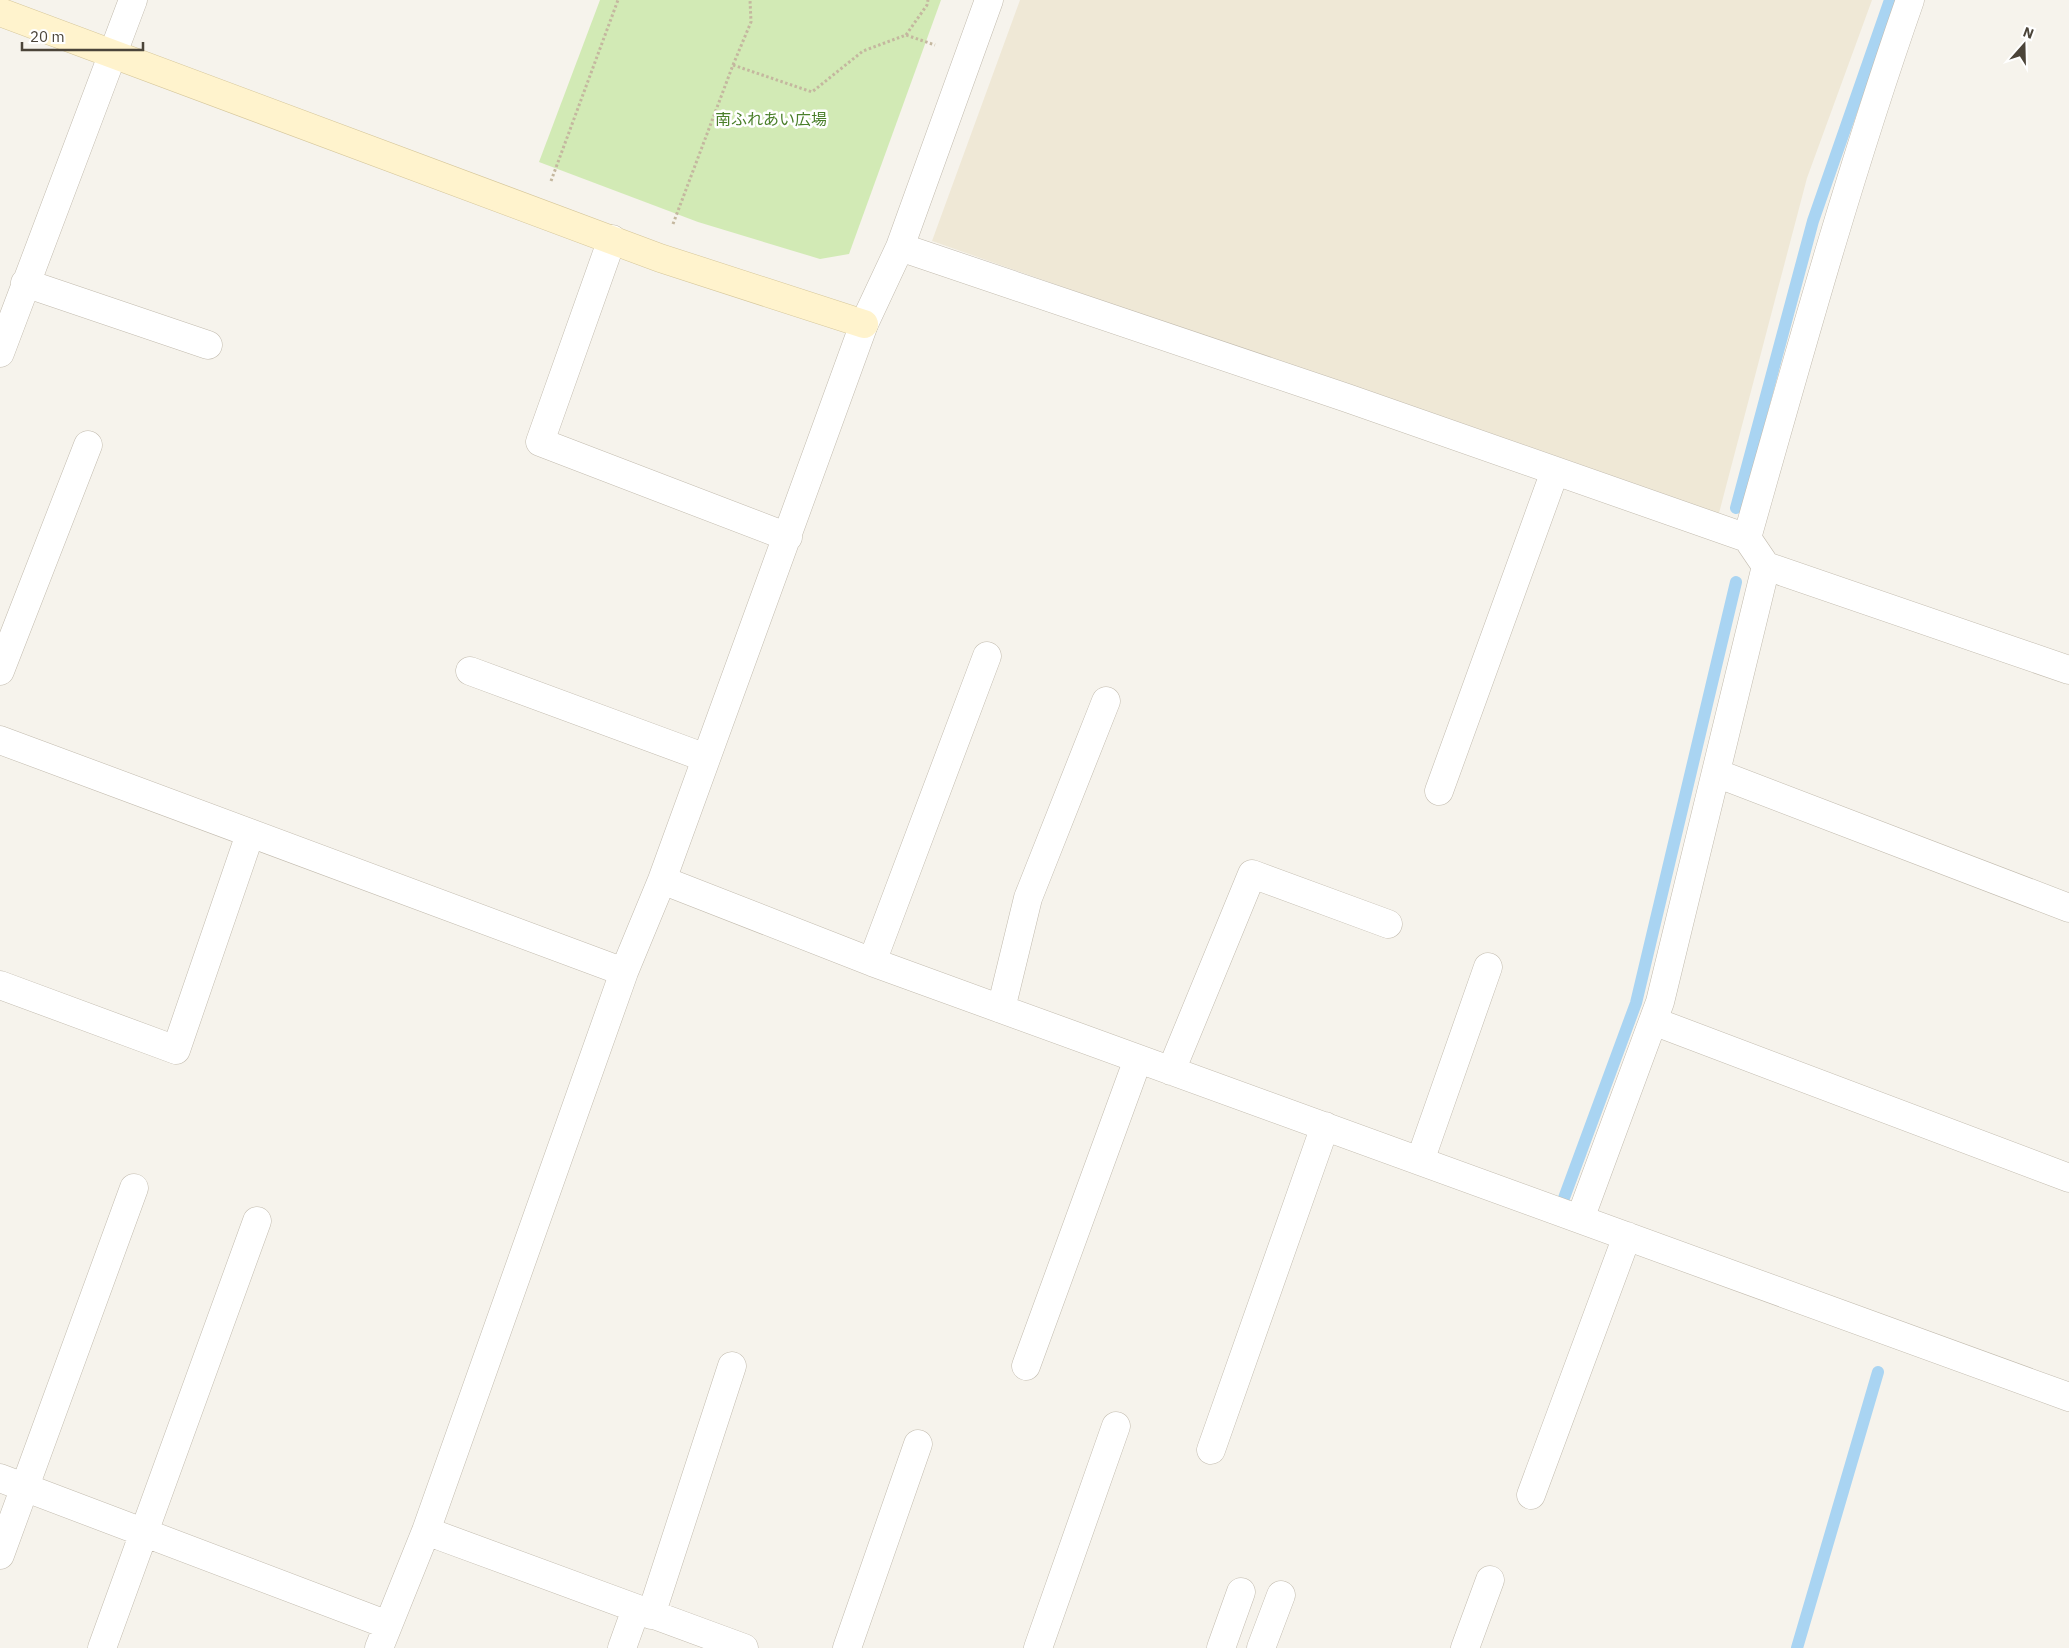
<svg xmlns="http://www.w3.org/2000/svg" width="2069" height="1648" viewBox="0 0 2069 1648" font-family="'IBM Plex Sans','Noto Sans JP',sans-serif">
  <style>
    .education { fill: #efe8d6 }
    .green { fill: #d2eab5 }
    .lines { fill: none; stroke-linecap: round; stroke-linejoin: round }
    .stream { stroke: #a9d4f2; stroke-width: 12 }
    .street-casing { stroke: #c2bbae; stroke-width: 29 }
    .secondary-casing { stroke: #d6c79b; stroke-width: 29 }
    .path { stroke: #c4b79f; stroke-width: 3; stroke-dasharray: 2.5 2.5; stroke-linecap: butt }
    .street { stroke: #fff; stroke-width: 28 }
    .secondary { stroke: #fff3cd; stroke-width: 28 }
    .labels { text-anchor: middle; stroke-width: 5; stroke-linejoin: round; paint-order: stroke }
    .park-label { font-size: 16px; fill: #4a7f2a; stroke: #fff }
  </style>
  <rect width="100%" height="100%" fill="#f6f3ec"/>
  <path class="education" d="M1020,0H1872L1807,178L1718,517L932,241Z"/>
  <path class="green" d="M600,0H941L849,254L820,259L698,222L539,162Z"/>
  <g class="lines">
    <path class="stream" d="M1736,508L1813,221L1890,0
      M1564,1198L1636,1003L1736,582
      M1797,1648L1878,1372"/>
    <g class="street-casing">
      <path id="street" d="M612,239L540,442L788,537
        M900,247L1347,398L1747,538L1766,566L2069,670
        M25,283L208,345
        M0,353L133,0
        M1747,538C1798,358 1848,177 1910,0
        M0,671L88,445
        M470,671L706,758
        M0,740L624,972
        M1716,773L2069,908
        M1439,791L1555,471
        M662,880L872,962L2069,1397
        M872,962L987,656
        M0,985L176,1050L250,834
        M1001,1009L1028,898L1106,701
        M1653,1021L2069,1178
        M1171,1071L1252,874L1388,924
        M1420,1161L1488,967
        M1580,1219L1660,1002L1766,566
        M1026,1366L1138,1059
        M1211,1450L1325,1126
        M0,1478L388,1625
        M1531,1495L1627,1236
        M426,1531L744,1648
        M0,1555L134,1188
        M651,1615L732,1366
        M102,1648L257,1221
        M379,1648L426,1531L624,972L662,880L864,324L900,247L989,0
        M622,1648L636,1609
        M847,1648L918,1444
        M1038,1648L1116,1426
        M1221,1648L1241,1592
        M1261,1648L1281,1595
        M1465,1648L1490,1580"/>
    </g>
    <g class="secondary-casing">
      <path id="secondary" d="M0,12L660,258L864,324"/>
    </g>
    <path class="path" d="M906,35L927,5L928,0
      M733,65L751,22L750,0
      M551,181L618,0
      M673,224L733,65L812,92L863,51L906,35L935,45"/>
    <use href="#street" class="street"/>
    <use href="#secondary" class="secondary"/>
  </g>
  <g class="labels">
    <g class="park-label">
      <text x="771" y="125">南ふれあい広場</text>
    </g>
  </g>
  <g transform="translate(2024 45) rotate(20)" stroke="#ffffff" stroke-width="4" paint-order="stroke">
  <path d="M0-4L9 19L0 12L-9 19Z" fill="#4b4439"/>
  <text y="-8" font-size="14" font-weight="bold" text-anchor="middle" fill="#4b4439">N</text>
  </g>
  <path d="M22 42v8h121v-8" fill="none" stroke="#4b4439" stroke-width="2.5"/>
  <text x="30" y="42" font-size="15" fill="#4b4439" stroke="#ffffff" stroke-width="4" paint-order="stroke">20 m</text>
</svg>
